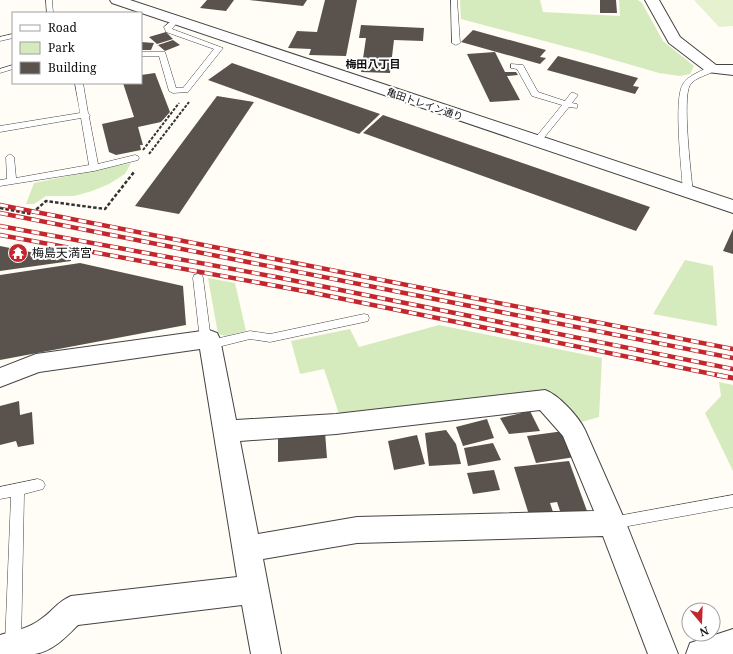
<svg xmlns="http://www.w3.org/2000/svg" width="733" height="654" viewBox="0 0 733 654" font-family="'Noto Serif','Noto Sans JP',serif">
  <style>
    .green { fill: #d5ebbd }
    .pitch { fill: #e6f2cf }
    .building { fill: #5a524d }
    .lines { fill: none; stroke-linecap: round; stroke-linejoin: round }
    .service-casing { stroke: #444; stroke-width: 1 }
    .minor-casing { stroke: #444; stroke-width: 2 }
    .tertiary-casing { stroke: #444; stroke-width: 2 }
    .path-far1 { stroke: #333; stroke-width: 2; stroke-dasharray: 3 1.5; stroke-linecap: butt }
    .path { stroke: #333; stroke-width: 2.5; stroke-dasharray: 3.5 2; stroke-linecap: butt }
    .service { fill: #fff; fill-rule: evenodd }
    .minor { fill: #fff; fill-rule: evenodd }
    .tertiary { fill: #fff; fill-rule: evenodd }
    .rail-far1-casing { stroke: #c4262e; stroke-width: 4.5 }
    .rail-casing { stroke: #c4262e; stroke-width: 5 }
    .rail-far1 { stroke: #fff; stroke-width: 3; stroke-dasharray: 8; stroke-linecap: butt }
    .rail { stroke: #fff; stroke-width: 3.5; stroke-dasharray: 11; stroke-linecap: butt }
    .labels { text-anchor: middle; stroke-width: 4; stroke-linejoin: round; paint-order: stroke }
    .far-street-label { font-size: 10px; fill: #111; stroke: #fff }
    .far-neighbourhood-label { font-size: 11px; font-weight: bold; fill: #111; stroke: #fff }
    .poi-label { font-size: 12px; fill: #111; stroke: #fff; text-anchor: start }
  </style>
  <rect width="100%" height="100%" fill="#fffdf5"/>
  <path class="green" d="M460,0H540L543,12L620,16L619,0H638L642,3L663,41L694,66L690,74L680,76L659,73L590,53L461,19Z
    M131,163L125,174L109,184L92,191L74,196H46L34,204H26L34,183Z
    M685,260L713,266L717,326L653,314Z
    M208,278L235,283L246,331L226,336L218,334Z
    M439,325L602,358L599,417L578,423L549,391L339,414L324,369L300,374L291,341L350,329L359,347Z
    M719,382L733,385V471L705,413L721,396Z"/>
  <path class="pitch" d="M694,0H733V26L719,27Z"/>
  <path class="building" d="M207,0H234L226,11L200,8Z
    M249,0H307L303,6Z
    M325,0H357L346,56L309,55L311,49L288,48L297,31L317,32Z
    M600,0H616L617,13H600Z
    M361,25L424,28L423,41L394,40L390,73L361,72L366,38H359Z
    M473,30L546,50L540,57L546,58L540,64L461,42Z
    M166,32L173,39L157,44L149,37Z
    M173,40L180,45L165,51L158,45Z
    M141,42L154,43L151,50H141Z
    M495,52L505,72H516L518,75L507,76L520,100L490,102L467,54Z
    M558,56L638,78L633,86L639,87L635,94L547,70Z
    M232,63L380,114L359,134L208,80Z
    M155,73L170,112L161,122L138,127L143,145H140L141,150L116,155L109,152L102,124L134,117L123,83H141V75Z
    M217,96L254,102L179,214L135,206Z
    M383,115L650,207L636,231L363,133Z
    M733,229V254L723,251Z
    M0,246L71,260V261L0,271Z
    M80,263L183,286L186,325L0,360V275Z
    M19,401L20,415L32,412L34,444L18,447L16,441L0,445V406Z
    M530,411L540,431L509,434L500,418Z
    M487,419L494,438L463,446L456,427Z
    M446,430L456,444L461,464L429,466L425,433Z
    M564,431L575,457L536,463L527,436Z
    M325,432L327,458L278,462V437Z
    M417,435L425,464L394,470L388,441Z
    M493,443L501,460L468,466L464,448Z
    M569,461L587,511L561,514L557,502L550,503L554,515L530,518L514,467Z
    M494,470L500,490L473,494L467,473Z"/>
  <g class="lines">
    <g class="service-casing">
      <path id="service" d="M46,0H52L53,13H47Z
        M451,0H457L460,43L456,45L452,43Z
        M175,18L179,20L172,29L223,48L188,92L173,93L169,91L159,56H141V52H165L176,88H183L214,49L166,32L164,27Z
        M13,34V38L0,41V37Z
        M511,64L523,65L538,92L565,101L571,93H574L578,95L572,103L577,104V108L569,107L539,144L536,145L532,142L562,105L532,96L517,69L511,68Z
        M13,65V69L0,73V69Z
        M709,67H712L716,69C709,76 696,76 690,85C682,98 691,174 693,192L688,195L683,192C682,171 673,99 683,84C689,75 701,71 709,67Z
        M75,83H83L88,113L90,115L89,117L98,164L135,155L138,156L139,158L138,160L94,171L0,186V180L7,179L6,157L10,154L14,157L16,178L89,165L81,118L0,132V126L80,113Z
        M198,274L202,275L203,278L211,340L250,331L270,334L364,314L368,315L369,318L368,321L364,322L270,342L250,339L210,349L206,348L205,344L202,343L200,340L193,278L194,275Z
        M38,479L43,481L45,485L43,489L24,494L21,645L18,650L13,653L8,650L5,645L11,497L0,499V487Z
        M733,495V507L612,529L607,527L605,523L607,519L612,517Z"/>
    </g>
    <g class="minor-casing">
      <path id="minor" d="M645,0H659L680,37L716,65H733V75L707,72L669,43Z
        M209,330L217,333L220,339L236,420L336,414L545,390C559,395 579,417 585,430L626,523L678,654H648L603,536L357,543L263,559L281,654H251L242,605L78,625C66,637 53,651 35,654C24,654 11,654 0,654V635C14,631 30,628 41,619C53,611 57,602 71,596L237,577L200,349L39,372L0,387V368L36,354ZM540,410L563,436L594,511L357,517L258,534L240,441L336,434Z
        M733,629V654H686L690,643Z"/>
    </g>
    <g class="tertiary-casing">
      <path id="tertiary" d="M110,0H130L733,200V213L112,3Z"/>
    </g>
    <path class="path-far1" d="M143,150L179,103
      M149,154L189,102"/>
    <path class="path" d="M0,208L31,214L46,201L105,209L134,172"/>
    <use href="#service" class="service"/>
    <use href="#minor" class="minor"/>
    <use href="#tertiary" class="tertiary"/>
    <g class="rail-far1-casing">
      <path id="rail-far1" d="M0,205L733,349
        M0,213L733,358
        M0,226L276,277L733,369
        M0,235L309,292L722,376"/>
    </g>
    <g class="rail-casing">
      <path id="rail" d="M717,375L733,378"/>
    </g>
    <use href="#rail-far1" class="rail-far1"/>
    <use href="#rail" class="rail"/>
  </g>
  <defs>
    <g id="temple-disc" transform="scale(1)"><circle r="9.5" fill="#c4262e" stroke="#fff"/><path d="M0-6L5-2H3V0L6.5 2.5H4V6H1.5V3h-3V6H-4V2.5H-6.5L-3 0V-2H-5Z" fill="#fff"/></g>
  </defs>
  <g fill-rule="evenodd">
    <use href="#temple-disc" x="18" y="253"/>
  </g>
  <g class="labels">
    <g class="far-street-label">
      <text transform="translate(425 104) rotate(19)" y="4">亀田トレイン通り</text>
    </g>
    <g class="far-neighbourhood-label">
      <text x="373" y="68">梅田八丁目</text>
    </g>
    <g class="poi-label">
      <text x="32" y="257">梅島天満宮</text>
    </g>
  </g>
  <rect x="12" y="12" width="130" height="72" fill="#ffffff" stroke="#a0a0a0"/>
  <rect x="20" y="25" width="20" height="6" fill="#ffffff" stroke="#a0a0a0"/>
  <text x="48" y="32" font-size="12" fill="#111111">Road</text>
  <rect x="20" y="42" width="20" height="12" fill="#d5ebbd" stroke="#a0a0a0"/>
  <text x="48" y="52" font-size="12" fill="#111111">Park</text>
  <rect x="20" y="62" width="20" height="12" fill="#5a524d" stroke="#a0a0a0"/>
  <text x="48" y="72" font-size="12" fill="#111111">Building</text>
  <g transform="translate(701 622) rotate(161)"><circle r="19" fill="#ffffff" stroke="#a0a0a0"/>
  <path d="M0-3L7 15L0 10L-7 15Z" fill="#c4262e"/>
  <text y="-6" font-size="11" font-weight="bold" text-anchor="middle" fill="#111111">N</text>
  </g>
</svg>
